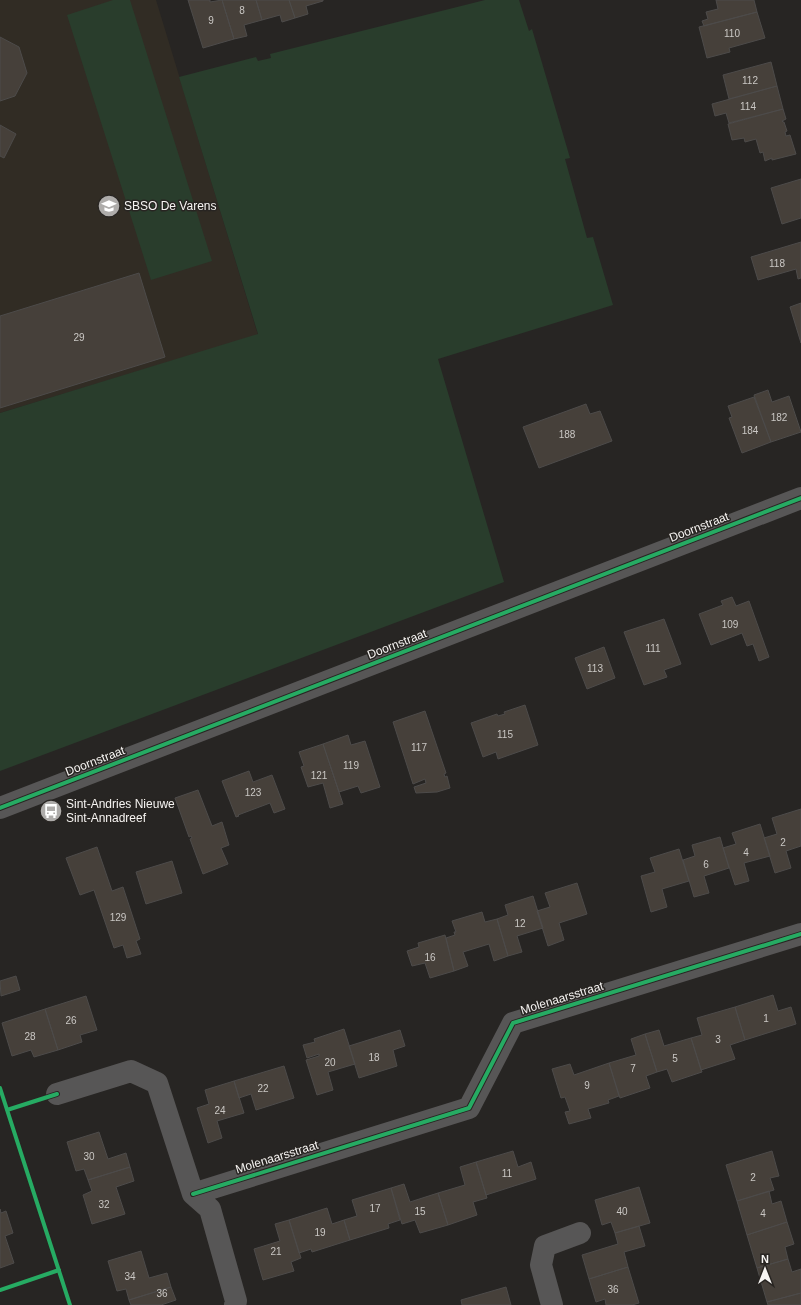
<svg xmlns="http://www.w3.org/2000/svg" width="801" height="1305" viewBox="0 0 801 1305" font-family="Helvetica,sans-serif">
  <style>
    .built { fill: #312c24 }
    .green { fill: #293d2c }
    .building { fill: #46403a; stroke: #4d4b4a }
    .lines { fill: none; stroke-linecap: round; stroke-linejoin: round }
    .minor { stroke: #575656; stroke-width: 22 }
    .cycleway-casing { stroke: #282522; stroke-width: 6 }
    .cycleway { stroke: #26ab63; stroke-width: 4 }
    .labels { text-anchor: middle; stroke-width: 3; stroke-linejoin: round; paint-order: stroke }
    .number-label { font-size: 10px; fill: #cac7c4 }
    .poi-label { font-size: 12px; fill: #f6f4f2; stroke: #282522; text-anchor: start }
    .street-label { font-size: 12px; fill: #f6f4f2; stroke: #282522 }
  </style>
  <rect width="100%" height="100%" fill="#272523"/>
  <path class="built" d="M0,0H156L258,335L0,413Z"/>
  <path class="green" d="M113,0H130L212,261L151,280L67,15Z
    M485,0H519L529,31L532,29L570,158L565,159L587,238L593,237L613,305L438,359L504,582L0,771V413L258,334L179,77L256,57L258,61L271,58L270,54Z"/>
  <path class="building" d="M188,0H210V2L222,0L234,39L203,48Z
    M222,0H256L262,20L244,25L247,36L234,39Z
    M256,0H289L295,18L282,22L280,15L262,20Z
    M289,0H323V1L306,6L308,14L295,18Z
    M716,0H754L757,12L704,26L702,21L708,19L706,12L718,9Z
    M757,12L765,38L729,48L730,52L707,58L699,27Z
    M0,37L19,47L27,73L15,96L0,101Z
    M771,62L777,86L729,99L723,75Z
    M777,86L783,109L729,123L726,113L715,116L712,104Z
    M783,109L786,119L782,121L783,122H784L787,131L785,132L786,136L790,135L796,154L772,160V158L765,161L763,152L760,153L756,139L745,142L744,138L732,140L728,124Z
    M0,125L16,134L4,158L0,156Z
    M801,179V218L782,224L771,188Z
    M801,242V278L798,279L796,269L758,280L751,257Z
    M139,273L165,357L0,408V316Z
    M801,303V343L790,307Z
    M768,390L772,402L789,396L801,432L771,442L754,395Z
    M754,397L771,442L742,453L729,418L732,417L728,406Z
    M586,404L590,414L600,411L612,441L539,468L523,427Z
    M732,597L736,606L749,601L769,657L759,661L753,644L747,646L742,633L711,645L699,614L723,605L721,601Z
    M664,619L681,664L664,670L667,677L644,685L624,632Z
    M604,647L615,678L587,689L575,658Z
    M525,705L538,745L498,759L496,752L483,757L471,723L497,714L498,716L505,714L504,712Z
    M425,711L446,773L444,774L445,777L447,776L450,788L437,792L416,793L414,787L426,783L425,779L413,784L393,722Z
    M348,735L351,745L365,741L380,787L361,793L358,786L339,792L323,744Z
    M323,744L343,804L330,808L323,783L308,787L301,767L304,766L299,752Z
    M249,771L253,782L272,775L285,809L274,813L270,803L238,815L239,816L236,817L222,781Z
    M198,790L212,826L222,822L229,845L221,848L228,864L203,874L190,839L192,838L191,836L189,837L175,798Z
    M801,809V846L786,851L791,868L775,873L764,838L777,834L772,818Z
    M760,824L770,856L744,863L749,881L735,885L723,848L736,844L732,833Z
    M720,837L729,868L704,876L709,893L694,897L683,860L695,856L692,845Z
    M97,847L112,891L123,887L140,939L136,941L141,954L127,958L123,945L114,948L94,890L80,895L66,858Z
    M679,849L689,881L662,889L667,907L651,912L641,876L655,872L650,858Z
    M172,861L182,893L146,904L136,872Z
    M577,883L587,914L559,923L564,940L548,946L537,911L550,907L545,893Z
    M533,896L543,928L517,936L522,952L508,956L497,919L508,915L505,905Z
    M482,912L485,922L497,919L508,956L494,961L489,944L463,952L468,966L454,971L446,938L455,935L454,932H456L452,921Z
    M445,935L454,971L430,978L425,963L412,966L407,951L419,947L418,943Z
    M16,976L20,990L1,996L0,981Z
    M773,995L778,1011L791,1007L796,1024L745,1040L735,1007Z
    M86,996L97,1030L80,1035L82,1042L58,1050L45,1009Z
    M735,1007L745,1040L730,1045L735,1059L701,1070L691,1038L702,1035L697,1018Z
    M45,1009L58,1050L34,1057L31,1050L12,1056L2,1023Z
    M344,1029L355,1064L328,1072L333,1090L317,1095L306,1060L319,1056V1054L307,1058L303,1045L315,1042L314,1039Z
    M400,1030L405,1046L393,1050L397,1066L359,1078L349,1046Z
    M659,1030L664,1046L691,1038L702,1072L672,1082L667,1069L657,1072L645,1034Z
    M645,1034L657,1072L646,1076L650,1088L620,1098L609,1063L636,1055L631,1039Z
    M609,1063L619,1096L608,1100L609,1103L588,1109L591,1118L569,1124L565,1112L570,1111L565,1097L561,1098L552,1069L570,1064L574,1075Z
    M284,1066L294,1098L256,1110L251,1094L239,1098L234,1081Z
    M234,1081L244,1113L217,1121L222,1138L208,1143L197,1108L209,1104L205,1090Z
    M99,1132L108,1159L126,1153L130,1167L88,1180L84,1169L76,1171L67,1142Z
    M513,1151L518,1167L531,1162L536,1179L486,1195L476,1162Z
    M772,1151L779,1176L770,1178L774,1190L737,1201L726,1165Z
    M476,1162L487,1198L473,1202L477,1215L448,1225L438,1193L465,1185L460,1167Z
    M130,1167L134,1181L116,1187L125,1214L92,1224L83,1195L92,1191L88,1180Z
    M404,1184L410,1202L438,1193L448,1225L420,1233L415,1220L402,1224L391,1188Z
    M639,1187L650,1223L615,1233L611,1222L602,1225L595,1200Z
    M391,1188L400,1220L388,1224L389,1228L350,1240L344,1220L357,1216L352,1200Z
    M769,1191L772,1204L781,1201L787,1222L747,1235L737,1201Z
    M327,1208L332,1224L344,1220L350,1240L312,1252L311,1249L299,1253L289,1220Z
    M0,1209L1,1213L6,1211L13,1233L5,1236L14,1263L0,1268Z
    M289,1220L301,1258L291,1262L294,1271L263,1280L254,1249L280,1241L275,1224Z
    M787,1222L794,1244L785,1247L788,1259L757,1268L747,1235Z
    M639,1226L645,1246L624,1252L628,1267L589,1279L582,1255L618,1244L615,1233Z
    M141,1251L149,1278L167,1273L171,1287L129,1300L126,1289L117,1291L108,1261Z
    M788,1259L792,1272L801,1269V1293L767,1302L757,1268Z
    M628,1267L639,1303L632,1305H606L605,1299L596,1302L589,1279Z
    M171,1287L176,1300L161,1305H131L129,1300Z
    M506,1287L511,1305H462L461,1300Z
    M801,1293V1305H768L767,1302Z"/>
  <g class="lines">
    <path class="minor" d="M0,808L801,498
      M57,1094L131,1071L157,1083L193,1194L210,1209L236,1301L235,1305
      M193,1194L469,1108L513,1023L801,934
      M552,1305L541,1265L545,1246L580,1233"/>
    <g class="cycleway-casing">
      <path id="cycleway" d="M0,808L801,498
        M0,1088L70,1305
        M7,1110L57,1094
        M193,1194L469,1108L513,1023L801,934
        M0,1290L59,1270"/>
    </g>
    <use href="#cycleway" class="cycleway"/>
  </g>
  <defs>
    <g id="school-disc" transform="scale(1.15)"><circle r="9.5" fill="#aeacaa" stroke="#282522"/><path d="M0-5L7-2L0 1L-7-2ZM-4 1L0 2.5L4 1V4Q0 6-4 4Z" fill="#fff"/></g>
    <g id="bus-disc" transform="scale(1.15)"><circle r="9.5" fill="#aeacaa" stroke="#282522"/><path d="M-5-6H5V4H4V6H2V4H-2V6H-4V4H-5ZM-3.5-4V0h7V-4ZM-3.5 1.2v1.5H-2V1.2ZM2 1.2v1.5H3.5V1.2Z" fill="#fff"/></g>
  </defs>
  <g fill-rule="evenodd">
    <use href="#school-disc" x="109" y="206"/>
    <use href="#bus-disc" x="51" y="811"/>
  </g>
  <g class="labels">
    <g class="number-label">
      <text x="242" y="14">8</text>
      <text x="211" y="24">9</text>
      <text x="732" y="37">110</text>
      <text x="750" y="84">112</text>
      <text x="748" y="110">114</text>
      <text x="777" y="267">118</text>
      <text x="79" y="341">29</text>
      <text x="779" y="421">182</text>
      <text x="750" y="434">184</text>
      <text x="567" y="438">188</text>
      <text x="730" y="628">109</text>
      <text x="653" y="652">111</text>
      <text x="595" y="672">113</text>
      <text x="505" y="738">115</text>
      <text x="419" y="751">117</text>
      <text x="351" y="769">119</text>
      <text x="319" y="779">121</text>
      <text x="253" y="796">123</text>
      <text x="783" y="846">2</text>
      <text x="746" y="856">4</text>
      <text x="706" y="868">6</text>
      <text x="118" y="921">129</text>
      <text x="520" y="927">12</text>
      <text x="430" y="961">16</text>
      <text x="766" y="1022">1</text>
      <text x="71" y="1024">26</text>
      <text x="30" y="1040">28</text>
      <text x="718" y="1043">3</text>
      <text x="374" y="1061">18</text>
      <text x="675" y="1062">5</text>
      <text x="330" y="1066">20</text>
      <text x="633" y="1072">7</text>
      <text x="587" y="1089">9</text>
      <text x="263" y="1092">22</text>
      <text x="220" y="1114">24</text>
      <text x="89" y="1160">30</text>
      <text x="507" y="1177">11</text>
      <text x="753" y="1181">2</text>
      <text x="104" y="1208">32</text>
      <text x="375" y="1212">17</text>
      <text x="420" y="1215">15</text>
      <text x="622" y="1215">40</text>
      <text x="763" y="1217">4</text>
      <text x="320" y="1236">19</text>
      <text x="276" y="1255">21</text>
      <text x="130" y="1280">34</text>
      <text x="613" y="1293">36</text>
      <text x="162" y="1297">36</text>
    </g>
    <g class="poi-label">
      <text x="124" y="210">SBSO De Varens</text>
      <text x="66" y="808">Sint-Andries Nieuwe<tspan x="66" dy="14">Sint-Annadreef</tspan></text>
    </g>
    <g class="street-label">
      <text transform="translate(699 527) rotate(-21)" y="4">Doornstraat</text>
      <text transform="translate(397 644) rotate(-21)" y="4">Doornstraat</text>
      <text transform="translate(95 761) rotate(-21)" y="4">Doornstraat</text>
      <text transform="translate(562 998) rotate(-17)" y="4">Molenaarsstraat</text>
      <text transform="translate(277 1157) rotate(-17)" y="4">Molenaarsstraat</text>
    </g>
  </g>
  <g transform="translate(765 1269)" stroke="#282522" stroke-width="3" paint-order="stroke">
  <path d="M0-3L7 15L0 10L-7 15Z" fill="#f6f4f2"/>
  <text y="-6" font-size="11" font-weight="bold" text-anchor="middle" fill="#f6f4f2">N</text>
  </g>
</svg>
